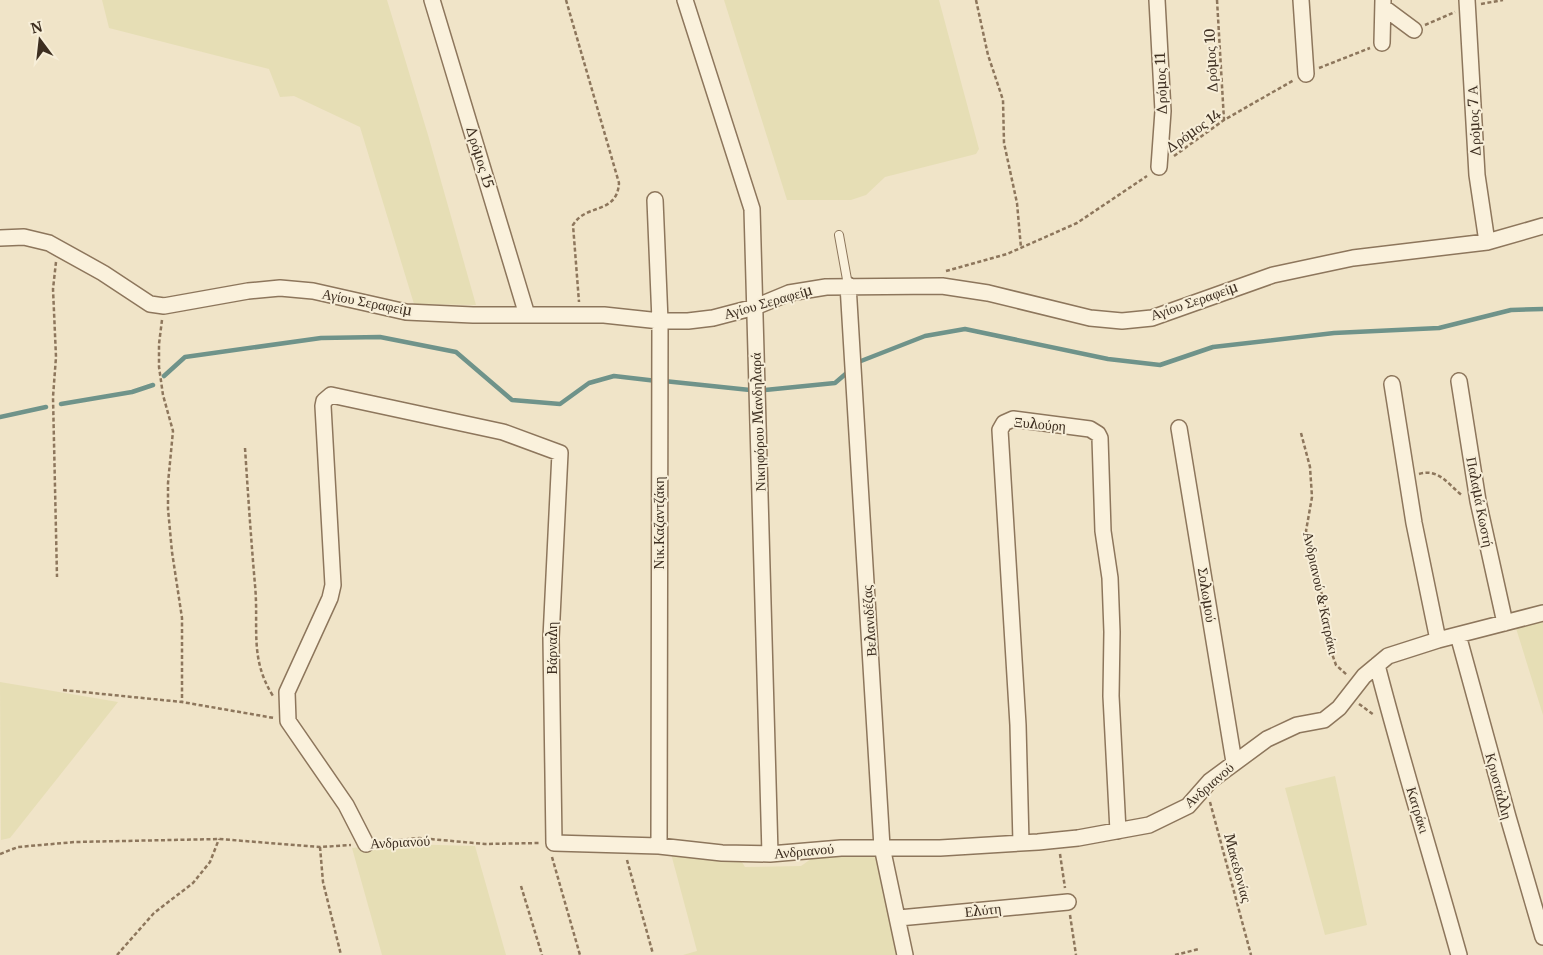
<svg xmlns="http://www.w3.org/2000/svg" width="1543" height="955" viewBox="0 0 1543 955" font-family="Merriweather,serif">
  <style>
    .farmland { fill: #e6deb5 }
    .lines { fill: none; stroke-linecap: round; stroke-linejoin: round }
    .stream { stroke: #6f938a; stroke-width: 4.5 }
    .service-casing { stroke: #8d765c; stroke-width: 10 }
    .minor-casing { stroke: #8d765c; stroke-width: 18 }
    .path { stroke: #8d765c; stroke-width: 2.5; stroke-dasharray: 4 2.5; stroke-linecap: butt }
    .service { stroke: #faf1dc; stroke-width: 8 }
    .minor { stroke: #faf1dc; stroke-width: 15 }
    .labels { text-anchor: middle; stroke-width: 4; stroke-linejoin: round; paint-order: stroke }
    .street-label { font-size: 14px; fill: #3d2e20; stroke: #f7eed8 }
  </style>
  <rect width="100%" height="100%" fill="#f0e4c8"/>
  <path class="farmland" d="M102,0H387L428,135L476,305L414,304L360,127L294,96L280,97L269,69L109,28Z
    M724,0H939L979,149L976,154L885,177L866,195L851,200H787Z
    M1543,618V715L1515,625Z
    M0,682L118,702L10,838L1,840Z
    M1335,776L1367,925L1325,935L1285,788Z
    M401,844L475,846L506,955H382L352,848Z
    M670,850L740,859L745,867L801,866L811,859L824,854L870,853L877,859L900,955H683L697,951Z"/>
  <g class="lines">
    <path class="stream" d="M861,361L925,336L965,329L1108,359L1160,365L1213,347L1334,333L1439,328L1511,310L1543,309
      M164,376L185,357L321,338L380,337L456,352L512,400L560,404L589,383L614,376L657,381
      M664,381L750,390
      M765,390L835,383L849,371
      M61,404L132,392L153,385
      M0,417L46,407"/>
    <g class="service-casing">
      <path id="service" d="M839,235L848,285"/>
    </g>
    <g class="minor-casing">
      <path id="minor" d="M432,0L527,315
        M685,0L752,209L770,854
        M1157,0L1163,111L1159,167
        M1301,0L1306,74
        M1467,0L1477,175L1487,242
        M1383,7L1414,30
        M1382,43L1383,0
        M655,200L660,321L659,846
        M0,238L24,237L49,243L103,273L150,304L164,306L248,291L280,288L313,291L406,312L473,315H604L660,321H688L713,318L755,307L789,293L826,287L942,286L988,293L1090,318L1122,321L1152,318L1273,275L1353,258L1487,242L1543,226
        M848,285L882,847L905,955
        M1459,381L1478,501L1505,623
        M1392,384L1414,523L1438,640
        M1179,428L1234,762
        M1458,635L1508,817L1543,937
        M1377,665C1402,762 1432,858 1459,955
        M1021,843L1018,725L1000,430L1004,423L1013,419L1090,429L1098,434L1100,438L1103,531L1110,578L1112,632L1111,696L1118,831
        M366,844L346,805L288,721L287,692L330,598L333,585L323,406L324,401L331,395L503,432L560,453L551,638L554,843L659,846L722,853L770,854L841,848H940L1038,842L1078,838L1149,825L1188,806L1210,781L1267,739L1297,725L1324,720L1339,708L1364,676L1388,656L1438,640L1543,613
        M899,918L1068,902"/>
    </g>
    <path class="path" d="M566,0L619,183C617,215 586,203 573,225L579,302
      M976,0L988,55L1003,100L1004,143L1017,203L1021,248
      M1217,0L1224,120
      M1481,4L1503,0
      M1425,25L1455,12
      M1319,68L1370,48
      M1174,156L1224,120L1294,80
      M56,262L53,289L56,357L53,397L57,577
      M946,271L1007,254L1077,223L1147,176
      M162,320L159,344V367L163,395L173,431L168,483V509L172,552L182,618V702
      M1301,433L1310,467L1312,497L1306,531L1327,615L1331,651L1336,665L1347,675
      M245,448C248,494 251,539 255,585C259,627 249,658 273,696
      M1419,474C1440,468 1448,485 1463,496
      M63,690L182,702L274,718
      M1359,704L1374,715
      M1210,802L1251,955
      M379,842L419,838L485,844L541,843
      M320,847L323,882L341,955
      M0,854L18,847L75,842L219,839L320,847L351,845
      M1060,854L1065,888
      M552,857L580,955
      M627,860L653,954
      M521,886L542,955
      M1070,915L1076,955
      M117,955L154,913L193,883L210,862L219,839
      M1175,955L1199,949"/>
    <use href="#service" class="service"/>
    <use href="#minor" class="minor"/>
  </g>
  <g class="labels">
    <g class="street-label">
      <text transform="translate(1211 61) rotate(-93)" y="5">Δρόμος 10</text>
      <text transform="translate(1161 84) rotate(-92)" y="5">Δρόμος 11</text>
      <text transform="translate(1474 121) rotate(-93)" y="5">Δρόμος 7 Α</text>
      <text transform="translate(1193 131) rotate(-35)" y="5">Δρόμος 14</text>
      <text transform="translate(480 157) rotate(73)" y="5">Δρόμος 15</text>
      <text transform="translate(1194 301) rotate(-19)" y="5">Αγίου Σεραφείμ</text>
      <text transform="translate(367 302) rotate(11)" y="5">Αγίου Σεραφείμ</text>
      <text transform="translate(768 302) rotate(-16)" y="5">Αγίου Σεραφείμ</text>
      <text transform="translate(758 422) rotate(-92)" y="5">Νικηφόρου Μανδηλαρά</text>
      <text transform="translate(1040 424) rotate(5)" y="5">Ξυλούρη</text>
      <text transform="translate(1480 502) rotate(79)" y="5">Παλαμά Κωστή</text>
      <text transform="translate(659 523) rotate(-90)" y="5">Νικ.Καζαντζάκη</text>
      <text transform="translate(1321 593) rotate(78)" y="5">Ανδριανού &amp; Κατράκι</text>
      <text transform="translate(1207 595) rotate(81)" y="5">Σολωμού</text>
      <text transform="translate(869 621) rotate(-94)" y="5">Βελανιδέζας</text>
      <text transform="translate(552 648) rotate(-90)" y="5">Βάρναλη</text>
      <text transform="translate(1209 785) rotate(-41)" y="5">Ανδριανού</text>
      <text transform="translate(1499 786) rotate(75)" y="5">Κρυστάλλη</text>
      <text transform="translate(1418 810) rotate(73)" y="5">Κατράκι</text>
      <text transform="translate(400 842) rotate(-3)" y="5">Ανδριανού</text>
      <text transform="translate(804 851) rotate(-5)" y="5">Ανδριανού</text>
      <text transform="translate(1238 868) rotate(75)" y="5">Μακεδονίας</text>
      <text transform="translate(983 910) rotate(-6)" y="5">Ελύτη</text>
    </g>
  </g>
  <g transform="translate(40 40) rotate(345)" stroke="#f7eed8" stroke-width="4" paint-order="stroke">
  <path d="M0-4L9 19L0 12L-9 19Z" fill="#3d2e20"/>
  <text y="-8" font-size="14" font-weight="bold" text-anchor="middle" fill="#3d2e20">N</text>
  </g>
</svg>
